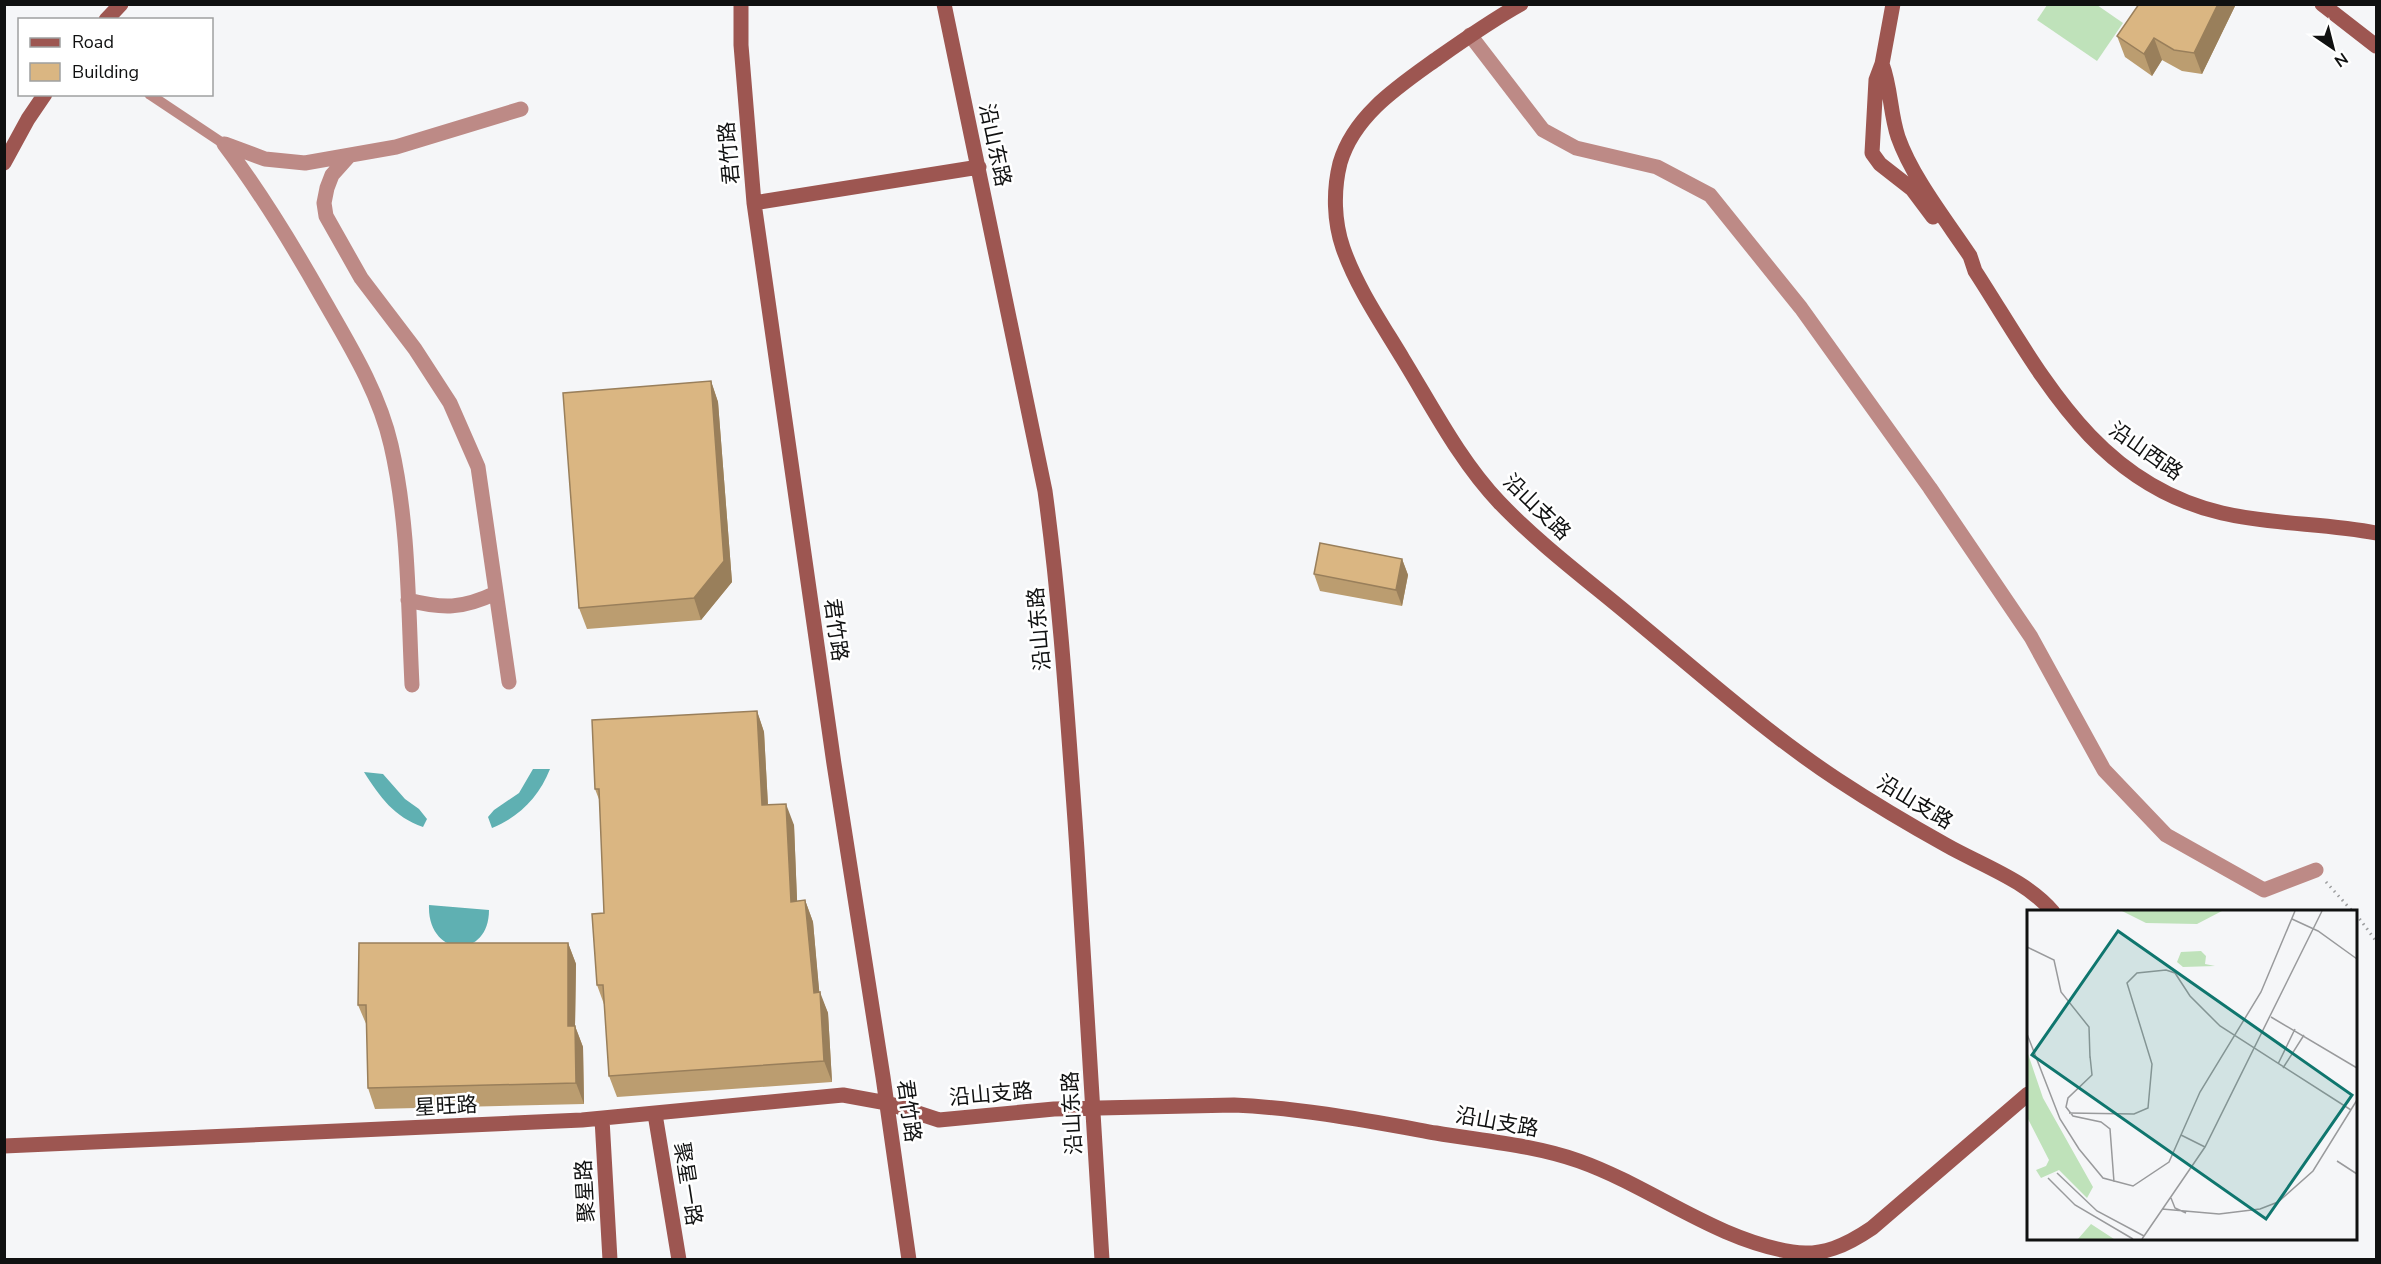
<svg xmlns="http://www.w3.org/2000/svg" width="2381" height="1264" viewBox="0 0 2381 1264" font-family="'Nunito Sans','Noto Sans SC',sans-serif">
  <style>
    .green { fill: #bfe2ba }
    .water { fill: #5fb0b2 }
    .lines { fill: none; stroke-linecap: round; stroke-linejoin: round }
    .path { stroke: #9b9c9d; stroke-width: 3; stroke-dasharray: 1.5 4.5; stroke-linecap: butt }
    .lane { stroke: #bd8a86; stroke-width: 10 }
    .street { stroke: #bd8a86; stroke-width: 15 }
    .secondary { stroke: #9d5651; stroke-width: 15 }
    .wall { fill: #bb9d70 }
    .shaded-wall { fill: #997f5b }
    .building { fill: #dab682; stroke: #997f5b; stroke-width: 1.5 }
    .labels { text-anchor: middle; stroke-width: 5; stroke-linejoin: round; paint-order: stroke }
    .street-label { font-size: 21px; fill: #101111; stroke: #fff }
    .inset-road { fill: none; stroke: #999a9c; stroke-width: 1.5 }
    .view { fill: #0f766e; fill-opacity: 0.15; stroke: #0f766e; stroke-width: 3 }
    .inset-edge { fill: none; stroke: #101111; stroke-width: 3 }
  </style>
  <rect width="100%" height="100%" fill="#f5f6f8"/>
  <path class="green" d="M2097,5L2123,23L2097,61L2037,20L2047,5Z"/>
  <path class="water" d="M533,769H550C539,797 519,817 492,828L488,817L494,810L519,793Z
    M364,772L383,774L405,799L419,809L427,819L423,827C394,817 380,797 364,772Z
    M429,905L489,910C489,961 427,957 429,905Z"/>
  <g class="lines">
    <path class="path" d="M2326,882L2353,912
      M2356,914L2376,941"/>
    <path class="lane" d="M149,94L224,144"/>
    <path class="street" d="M1470,35L1543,130L1576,148L1657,167L1710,195L1801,308L1930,488L2031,637L2104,770L2166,835L2264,890L2316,870
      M224,144C261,193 292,244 322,297C349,344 379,392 391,445C409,523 408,605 412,685
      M225,144L265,159L305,163L396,147L521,109
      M349,156L332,175L327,188L324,203L326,216L361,278L415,349L450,403L478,467L509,682
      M408,600C443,609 462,609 496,593"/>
    <path class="secondary" d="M741,4V45L754,203L834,764L883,1077L909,1260
      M944,4L1045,491C1060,601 1067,711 1075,821C1085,967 1094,1113 1102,1260
      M1521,4C1492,20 1465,39 1438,58C1399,86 1354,115 1340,163C1333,191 1334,222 1343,248C1357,288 1382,324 1403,359C1433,408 1460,461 1499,502C1542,547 1593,584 1640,624C1704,677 1768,734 1838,780C1873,803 1910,825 1946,845C1981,865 2026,880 2053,912
      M1893,4L1882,64L1876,80L1872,153L1880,164L1912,189L1933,217
      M2322,4L2376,46
      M106,20L121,4
      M1882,64C1891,88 1890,113 1898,137C1912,177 1946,220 1970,256L1975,271C2041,373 2093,483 2222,513C2273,525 2326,523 2376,533
      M4,163L28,119L45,94
      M754,203L979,167
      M655,1114L679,1260
      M602,1119L610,1260
      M4,1146L582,1120L843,1095L887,1103L939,1120L1054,1109L1234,1105C1302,1108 1369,1121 1436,1133C1483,1141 1534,1145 1579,1161C1652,1187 1714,1239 1792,1252C1822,1257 1847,1245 1872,1228L2028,1094"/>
  </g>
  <path class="wall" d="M2236,4L2202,74L2182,71L2162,60L2152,76L2125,57L2117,36Z
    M711,381L718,402L732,582L701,620L587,629L579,608Z
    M1402,559L1408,575L1402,606L1320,591L1314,574Z
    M757,711L764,732L768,804L794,825L797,901L805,900L813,922L819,992L828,1013L832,1082L617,1097L609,1076L605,1007L597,985L604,913L600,802L595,789Z
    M568,943L576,964L575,1026L583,1047L584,1104L375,1109L368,1088L367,1026L358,1005Z"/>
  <path class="shaded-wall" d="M2218,4H2236L2202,74L2194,53Z
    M2154,38L2162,60L2152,76L2144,54Z
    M711,381L718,402L732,582L701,620L694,598Z
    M1402,559L1408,575L1402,606L1396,590Z
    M757,711L764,732L769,826L762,805Z
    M786,804L794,825L798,923L791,902Z
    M805,900L813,922L821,1010L820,992L828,1013L832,1082L824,1061L814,993Z
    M568,943L576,964L575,1026L583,1047L584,1104L576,1083L568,1026Z"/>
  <path class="building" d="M2139,4H2218L2194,53L2174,50L2154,38L2144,54L2117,36Z
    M711,381L724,561L694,598L579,608L563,393Z
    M1320,543L1402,559L1396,590L1314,574Z
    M757,711L762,805L786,804L791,902L805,900L814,993L820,992L824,1061L609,1076L603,985H597L592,914L604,913L599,789H595L592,720Z
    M359,943H568V1026H575L576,1083L368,1088L366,1005H358Z"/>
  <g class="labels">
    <g class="street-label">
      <text transform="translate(995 145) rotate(78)" y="7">沿山东路</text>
      <text transform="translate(729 153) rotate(-95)" y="7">君竹路</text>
      <text transform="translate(2146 451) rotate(35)" y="7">沿山西路</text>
      <text transform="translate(1537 507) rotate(44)" y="7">沿山支路</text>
      <text transform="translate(1039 629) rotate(-95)" y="7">沿山东路</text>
      <text transform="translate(836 630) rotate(82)" y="7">君竹路</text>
      <text transform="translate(1915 802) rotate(31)" y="7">沿山支路</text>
      <text transform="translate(991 1094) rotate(-5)" y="7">沿山支路</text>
      <text transform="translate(446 1106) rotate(-3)" y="7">星旺路</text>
      <text transform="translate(909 1111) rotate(82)" y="7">君竹路</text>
      <text transform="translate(1072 1113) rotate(-93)" y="7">沿山东路</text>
      <text transform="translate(1497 1122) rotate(10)" y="7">沿山支路</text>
      <text transform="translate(688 1184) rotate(81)" y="7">聚星一路</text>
      <text transform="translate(585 1191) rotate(-93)" y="7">聚星路</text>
    </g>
  </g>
  <g transform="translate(2027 910)">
    <rect width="330" height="330" fill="#f5f6f8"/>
    <path d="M95,1H195L170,14L119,13ZM174,41L179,46L178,54L188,56L156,57L150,52L154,42ZM0,141L16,188L66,277L60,288L32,260L14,268L9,260L19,256L22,250L0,207ZM64,314L87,329H51Z" fill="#bfe2ba"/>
    <path class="inset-road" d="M265,9L291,21L330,49M0,37L27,50L34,82L62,117L63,148M244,107L330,158M0,124L33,209L52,239L76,268L106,276L142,252L173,182L234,82L268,1M63,146L65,165L41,188L39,197L46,206L74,212L83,219L87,272M251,154L268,119M256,158L277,125M42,203L107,204L121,198L125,154L100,73L110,63L139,60L148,63L163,86L193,116L324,200M154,225L178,237M310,251L330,264M30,263L70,301L117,326M21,268L48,295L106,329M144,288L148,298L159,303M135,299L192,304L233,299L251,292L286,261L330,190M115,329L178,237L295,1"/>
    <path class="view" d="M91,21L325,185L239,309L5,145Z"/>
    <rect width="330" height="330" class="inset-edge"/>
  </g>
  <rect width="2381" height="1264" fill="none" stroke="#101111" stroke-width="12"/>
  <rect x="18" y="18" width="195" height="78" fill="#ffffff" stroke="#9fa0a0" stroke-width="1.5"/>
  <rect x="30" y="38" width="30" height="9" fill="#9d5651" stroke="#9fa0a0" stroke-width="1.5"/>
  <text x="72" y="48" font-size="18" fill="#101111">Road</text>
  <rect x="30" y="63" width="30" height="18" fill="#dab682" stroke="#9fa0a0" stroke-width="1.5"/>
  <text x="72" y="78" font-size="18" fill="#101111">Building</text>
  <g transform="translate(2333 48) rotate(145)" stroke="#ffffff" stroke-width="4.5" paint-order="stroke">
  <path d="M0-4.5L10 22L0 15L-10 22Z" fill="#101111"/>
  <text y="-9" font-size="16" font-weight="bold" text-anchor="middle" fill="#101111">N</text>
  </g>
</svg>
